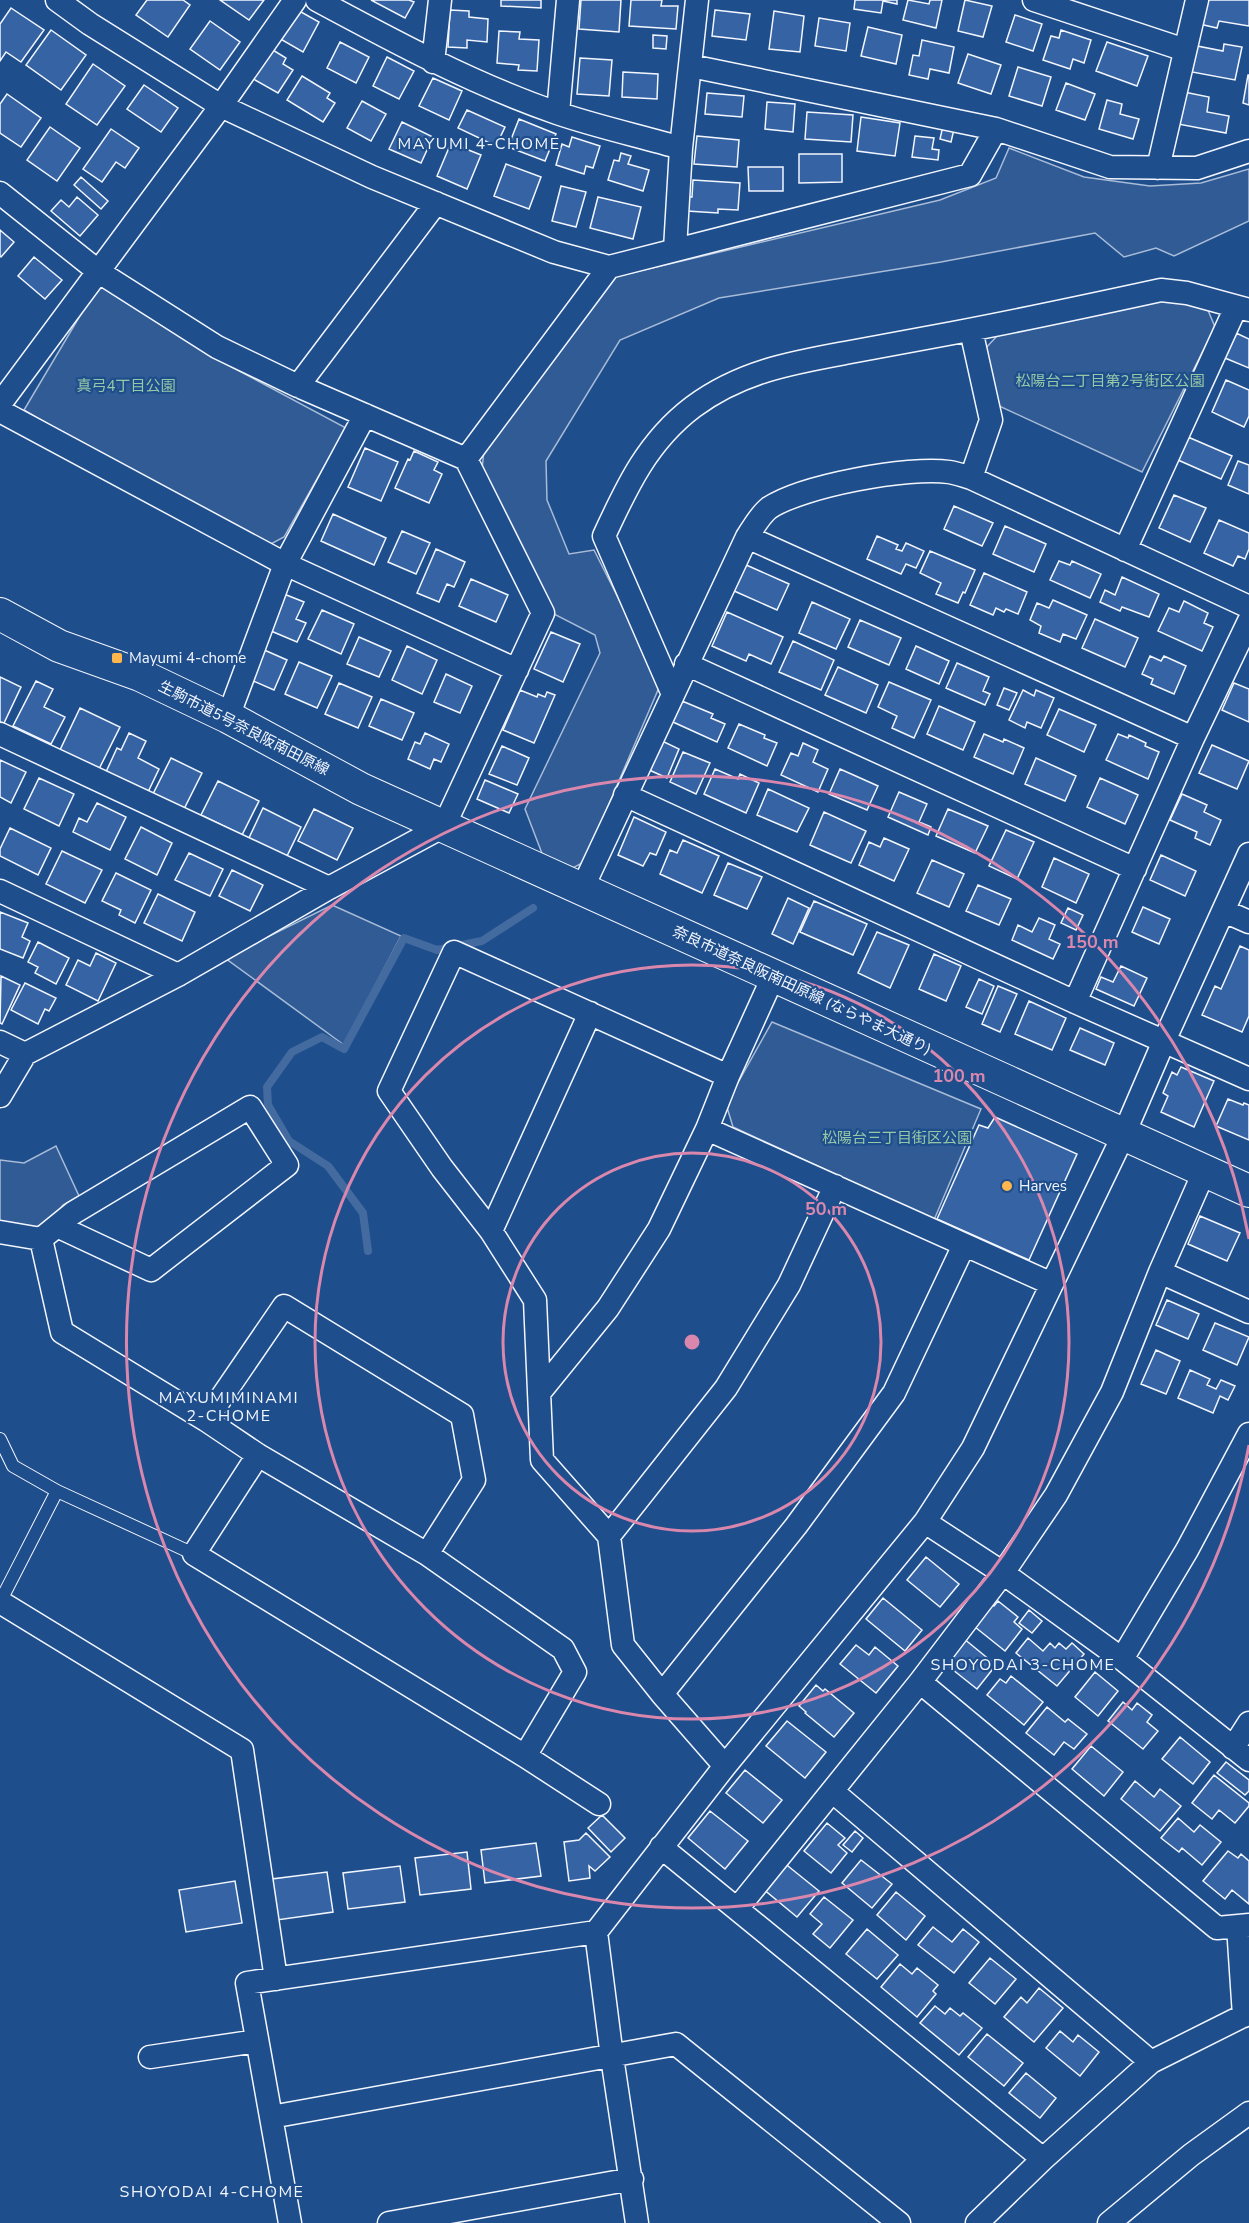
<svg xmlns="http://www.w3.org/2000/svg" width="1249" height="2223" viewBox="0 0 1249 2223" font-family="'Nunito Sans','Noto Sans JP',sans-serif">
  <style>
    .built { fill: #305b95; stroke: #a8bbd7; stroke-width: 1.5 }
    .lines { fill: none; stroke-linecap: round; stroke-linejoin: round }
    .stream { stroke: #446ba0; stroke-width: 8 }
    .building { fill: #3563a3; stroke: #f2f6ff; stroke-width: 1.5 }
    .lane-casing { stroke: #f2f6ff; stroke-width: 14 }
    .street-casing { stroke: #f2f6ff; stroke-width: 25 }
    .secondary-casing { stroke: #f2f6ff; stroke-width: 34 }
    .lane { stroke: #1f4e8c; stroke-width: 12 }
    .street { stroke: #1f4e8c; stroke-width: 22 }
    .secondary { stroke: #1f4e8c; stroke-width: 32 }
    .ring { fill: none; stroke: #da87ad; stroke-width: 3 }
    .poi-dot { fill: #ffb74d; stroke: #1f4e8c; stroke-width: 2 }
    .labels { text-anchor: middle; stroke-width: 4.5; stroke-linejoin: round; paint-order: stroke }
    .park-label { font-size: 15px; fill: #97c8a6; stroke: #1f4e8c }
    .poi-label { font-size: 15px; fill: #f2f6ff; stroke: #1f4e8c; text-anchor: start }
    .street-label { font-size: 15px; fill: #f2f6ff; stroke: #1f4e8c }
    .neighbourhood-label { font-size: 16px; letter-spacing: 1.5px; fill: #f2f6ff; stroke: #1f4e8c }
    .centre { fill: #da87ad; stroke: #1f4e8c; stroke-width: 3 }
    .ring-label { font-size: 18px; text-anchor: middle; font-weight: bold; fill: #da87ad; stroke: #1f4e8c; stroke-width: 4.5; stroke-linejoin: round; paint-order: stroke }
  </style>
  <rect width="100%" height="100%" fill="#1f4e8c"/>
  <path class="built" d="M1009,148L1084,177L1150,186L1201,183L1249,169V221L1174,256L1156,248L1124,257L1095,233L941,262L719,298L620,340L546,461L547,500L569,554L594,550L661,683L584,862L571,869L543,856L525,809L600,653L595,635L550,612L482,470L484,449L614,277L940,200L996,178Z
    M100,282L213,357L346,428L284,537L271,544L144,480L24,410Z
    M1165,298L1207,308L1215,327L1142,472L997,405L984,350L997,336Z
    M332,905L401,936L344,1045L225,958Z
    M772,1022L981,1109L934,1220L733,1127L726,1104Z
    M56,1146L79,1196L63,1205L44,1230L0,1221V1160L24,1163Z"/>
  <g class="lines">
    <path class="stream" d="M368,1251L363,1213L328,1166L289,1141L268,1105L267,1087L292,1052L322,1037L344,1049L404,938L437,950L482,941L533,908"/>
  </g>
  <path class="building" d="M147,0H183L190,5L168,37L136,15Z
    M220,0H264L249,20Z
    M371,0H409L414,2L405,18Z
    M501,0H541V8L501,6Z
    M581,0H621L619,32L579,29Z
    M631,0H662L661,6H678L676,29L629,26Z
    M855,0H897V4L883,1L881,13L854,9Z
    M908,0L929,4L930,0H942L936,28L903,20Z
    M965,0L992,6L983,37L958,31Z
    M1201,0H1249V26L1219,21L1217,28L1195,23Z
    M11,8L44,30L21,62L6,52L0,61V24Z
    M294,8L319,22L303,52L277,37Z
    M450,10L469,11V17L488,19L487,42L467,40V48L448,47Z
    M715,10L750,14L746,40L712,36Z
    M774,11L804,16L800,52L769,49Z
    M1015,15L1042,24L1033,51L1006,42Z
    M819,18L850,23L846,51L815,46Z
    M210,21L240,42L220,70L190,49Z
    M868,27L902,35L896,64L861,56Z
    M51,30L86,55L61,90L26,65Z
    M1061,30L1091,40L1084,63L1073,59L1070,69L1043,60L1051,36L1059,38Z
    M499,31L520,32L519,39L539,40L537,71L518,70L519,65L497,63Z
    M653,35L667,36L666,49L653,48Z
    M922,40L954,47L949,73L930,69L928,79L909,75L913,55L919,56Z
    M340,42L369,57L356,83L327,68Z
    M1107,42L1148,56L1137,86L1096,71Z
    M1224,44L1242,47L1235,80L1192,72L1197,46L1223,51Z
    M268,47L286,58L283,64L293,70L278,93L250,77Z
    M968,54L1001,65L991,94L958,83Z
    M387,57L414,71L399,99L373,86Z
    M580,58L612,60L609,96L577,94Z
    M93,64L125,86L97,125L66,104Z
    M1018,67L1051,77L1042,106L1009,96Z
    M623,72L658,74L657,99L622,97Z
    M1248,75H1249V105L1243,103Z
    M302,76L330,93L327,98L335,103L323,122L287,100Z
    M433,78L462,91L449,120L419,106Z
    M1066,83L1095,94L1085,120L1056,110Z
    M144,85L178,108L161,132L127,109Z
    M1184,92L1209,97L1207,112L1229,116L1226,133L1178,124Z
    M707,93L744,96L742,117L705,114Z
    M7,94L41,118L21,147L0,133V104Z
    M1107,100L1122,104L1120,114L1139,119L1133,139L1099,129Z
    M362,101L386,114L371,141L347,128Z
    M767,102L795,104L793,132L765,129Z
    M467,110L505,127L496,146L458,128Z
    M807,112L853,115L851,142L805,139Z
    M861,117L900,123L895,156L857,151Z
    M519,119L556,134L545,161L508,147Z
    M402,122L433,137L421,163L389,149Z
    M943,126L954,129L951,142L940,139Z
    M50,127L80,148L57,181L27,160Z
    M111,129L139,148L125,168L116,162L102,182L83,169Z
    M697,136L739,140L737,167L694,164Z
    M915,136L934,138L932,149L939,150L938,160L912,157Z
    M572,137L600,146L593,168L586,166L584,174L556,165L562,144L569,147Z
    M451,143L481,155L467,189L437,176Z
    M621,153L631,156L628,164L649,170L643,191L608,180L614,160L619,161Z
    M799,154H842V182L799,183Z
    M506,164L541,177L529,209L494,196Z
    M748,167H783V191H749Z
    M81,177L108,201L101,209L74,185Z
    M693,180L740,183L738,210L718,209V213L687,211L688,197H692Z
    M561,186L586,192L576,227L552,221Z
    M77,197L98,215L80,236L51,211L61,200L69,207Z
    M598,197L641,207L633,239L590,228Z
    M0,230L14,242L1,257L0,256Z
    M34,257L62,280L45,299L18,276Z
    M1236,333L1249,339V368L1225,358Z
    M1226,380L1249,390V416L1244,427L1212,412Z
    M1188,437L1232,456L1221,479L1178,460Z
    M365,448L398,462L381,501L348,487Z
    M414,451L438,462L434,470L442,474L429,503L395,488L408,459L410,460Z
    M1238,461L1249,465V494L1228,485Z
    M1174,495L1206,508L1190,542L1159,528Z
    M954,506L993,523L982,546L944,529Z
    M333,514L386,538L374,565L321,541Z
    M1219,520L1249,533V549L1245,559L1238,556L1233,566L1204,553Z
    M1005,526L1046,544L1034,572L993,554Z
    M402,531L430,543L416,574L388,562Z
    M877,536L898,545L896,549L902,551L906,543L924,551L916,568L906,564L901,574L867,559Z
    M436,549L465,562L454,587L447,584L439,602L417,593Z
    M930,551L975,570L965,593L963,592L958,603L936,594L941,583L920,573Z
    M1059,561L1070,565L1072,561L1101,574L1090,598L1050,580Z
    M744,564L789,584L777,610L732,590Z
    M984,573L1027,592L1018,614L1006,609L1004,612L996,608L993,615L970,605Z
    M1122,577L1159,594L1149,617L1122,607L1120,611L1100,602L1105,590L1115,595Z
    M471,579L508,595L496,622L459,606Z
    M279,592L304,602L296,619L306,623L297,642L264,628Z
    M1053,600L1087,615L1076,639L1063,634L1060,642L1039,633L1041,626L1030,620L1037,603L1049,608Z
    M1184,601L1208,613L1204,623L1213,627L1202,651L1158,631L1169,608L1179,612Z
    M812,602L850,619L836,649L799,633Z
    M322,610L354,624L341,654L308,639Z
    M727,612L783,637L771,664L749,654L746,661L712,646Z
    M1095,619L1138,638L1125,667L1082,648Z
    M860,620L901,638L889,665L848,647Z
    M551,632L580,644L563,682L534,669Z
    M359,637L391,651L379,677L347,664Z
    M793,641L834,660L821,690L779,672Z
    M407,646L437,660L422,694L392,680Z
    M916,646L949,661L939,684L906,669Z
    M262,649L287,660L274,690L249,679Z
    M1150,656L1161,661L1164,656L1186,666L1174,694L1151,684L1153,679L1142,674Z
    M299,662L332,676L317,708L285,694Z
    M957,663L989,677L983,691L990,694L985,705L946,688Z
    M838,667L878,685L866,713L825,695Z
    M446,674L472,686L460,713L434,702Z
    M0,677L21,687L4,723L0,722Z
    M36,681L53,689L44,707L65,717L51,744L13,726Z
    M889,682L931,700L914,738L892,728L897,716L878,707Z
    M339,683L372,697L358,728L325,714Z
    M1234,683L1249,689V722L1222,710Z
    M1004,688L1017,693L1009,710L997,705Z
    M520,690L537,697L538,694L545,697L547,692L555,695L534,743L503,730Z
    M1023,690L1034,696L1036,690L1054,698L1041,728L1027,722L1025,728L1009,720Z
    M381,699L414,713L402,740L369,726Z
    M682,701L713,714L711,718L725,724L717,742L673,722Z
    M939,706L975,722L963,750L927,734Z
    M80,708L120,727L99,769L60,750Z
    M1059,709L1096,725L1084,752L1047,735Z
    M739,724L765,735L764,738L777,743L767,766L728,748Z
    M129,733L146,741L138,758L159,769L148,792L106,772L117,748L121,750Z
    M425,733L449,744L441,762L434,759L430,769L408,759L415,742L420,744Z
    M984,734L1003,742L1004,739L1024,748L1013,774L974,757Z
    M1118,734L1128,738L1129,735L1146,743L1145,746L1159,752L1148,779L1106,760Z
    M660,740L679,749L667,778L647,769Z
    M803,743L818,750L813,762L828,769L818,792L781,775L791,753L798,756Z
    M1212,745L1249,761L1237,789L1199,773Z
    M502,746L529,758L517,785L489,774Z
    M683,752L710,763L696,794L670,782Z
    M171,758L202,773L184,809L153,794Z
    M1036,758L1076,776L1065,801L1025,784Z
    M0,760L26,772L11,803L0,797Z
    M715,769L738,779L740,774L759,783L746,813L704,794Z
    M840,769L878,786L867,810L829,794Z
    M39,778L74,794L59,826L24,809Z
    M1100,778L1138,795L1125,824L1087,807Z
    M485,780L518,794L509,813L477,799Z
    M218,781L259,801L242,835L201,815Z
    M768,789L809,808L797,832L757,815Z
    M899,792L927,804L919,822L931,827L928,835L888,817Z
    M1182,794L1207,805L1204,812L1221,820L1210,845L1195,838L1197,832L1170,820Z
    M97,803L126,817L110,850L73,832L79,818L87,822Z
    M263,808L301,827L286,858L248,840Z
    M314,809L353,828L337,860L298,841Z
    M948,809L988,826L975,853L936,836Z
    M824,812L866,831L851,863L810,845Z
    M634,817L666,832L656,855L650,853L643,866L618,855Z
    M141,827L172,843L157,875L125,859Z
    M10,828L51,848L38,875L0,856V849Z
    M1006,830L1034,842L1017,879L989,866Z
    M884,838L909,849L894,881L859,865L869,842L880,847Z
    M683,840L719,856L702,893L660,874L670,850L677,853Z
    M62,851L102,870L85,903L46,884Z
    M189,853L223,869L210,896L175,880Z
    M1161,855L1196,871L1185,896L1150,880Z
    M1054,858L1089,874L1076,903L1042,887Z
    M932,860L964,874L949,907L917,893Z
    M728,863L762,877L747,909L714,895Z
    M232,870L263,885L250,911L219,896Z
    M116,873L151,890L135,923L119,915L121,910L102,901Z
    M978,885L1011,899L999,925L966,911Z
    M158,894L195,912L182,941L144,923Z
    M788,898L809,908L793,944L772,934Z
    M814,901L867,924L853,955L800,932Z
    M1143,907L1170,919L1159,944L1132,932Z
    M1068,908L1083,915L1076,930L1061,923Z
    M0,912L28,923L22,937L30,941L23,958L0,949Z
    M1039,918L1055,925L1049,939L1060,944L1053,959L1012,940L1018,925L1032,932Z
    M877,932L909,945L890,988L858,973Z
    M38,942L69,958L56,984L35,973L38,967L28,962Z
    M1240,946L1249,950V1016L1242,1032L1202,1015L1215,986L1221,989Z
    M96,953L116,963L98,1001L66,985L78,960L90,966Z
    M934,954L961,966L946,1001L919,989Z
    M1121,966L1147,978L1134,1006L1096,989L1101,977L1113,982Z
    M1,976L20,985L2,1024L0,1023Z
    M979,979L994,986L982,1014L966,1007Z
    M25,983L56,998L49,1011L45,1009L38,1024L11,1010Z
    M998,986L1017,994L1000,1032L982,1024Z
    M1029,1001L1066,1018L1052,1050L1015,1034Z
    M1080,1028L1114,1043L1105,1065L1070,1050Z
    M1181,1067L1214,1081L1194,1127L1161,1112L1168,1096L1163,1093L1172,1072L1177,1075Z
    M1228,1099L1243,1105L1244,1103L1249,1105V1140L1216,1126Z
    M995,1117L1077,1154L1029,1260L937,1219L979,1125L988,1128Z
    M1200,1216L1240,1233L1227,1261L1188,1244Z
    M1167,1300L1199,1314L1188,1339L1156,1325Z
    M1215,1323L1249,1337L1237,1365L1203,1350Z
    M1156,1350L1180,1361L1166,1394L1141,1384Z
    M1190,1370L1210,1379L1207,1385L1216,1389L1221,1380L1235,1386L1228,1400L1220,1396L1213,1413L1178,1398Z
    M926,1557L959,1584L940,1607L907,1580Z
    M883,1598L922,1630L905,1651L866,1619Z
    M988,1601L994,1606L998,1601L1018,1617L1014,1622L1022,1629L1005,1651L970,1623Z
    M1029,1610L1042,1621L1032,1633L1019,1623Z
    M963,1638L996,1665L977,1689L943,1662Z
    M1028,1638L1043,1651L1050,1643L1055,1648L1059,1643L1066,1649L1072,1643L1084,1654L1057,1686L1016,1653Z
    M856,1645L869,1655L875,1647L898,1666L876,1693L840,1664Z
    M1095,1672L1118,1691L1098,1716L1075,1697Z
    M1011,1676L1043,1702L1024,1725L987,1695L1000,1679L1006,1683Z
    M816,1685L823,1691L825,1689L854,1713L834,1737L805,1713L806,1712L799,1706Z
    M1123,1702L1132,1710L1137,1703L1152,1715L1147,1722L1158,1731L1143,1749L1108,1721Z
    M1047,1707L1065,1722L1068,1719L1087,1734L1074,1749L1064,1742L1054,1755L1026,1733Z
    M787,1721L826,1752L805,1778L766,1746Z
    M1180,1737L1210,1762L1193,1784L1162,1759Z
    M1091,1746L1123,1772L1104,1796L1072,1769Z
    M1226,1762L1249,1780V1791L1245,1795L1217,1773Z
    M745,1770L782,1800L763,1823L726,1793Z
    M1214,1775L1249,1803V1806L1235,1823L1219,1810L1212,1819L1192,1803Z
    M1135,1781L1154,1797L1160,1789L1181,1806L1160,1831L1121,1799Z
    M710,1811L748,1841L725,1869L688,1838Z
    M602,1815L625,1838L611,1852L588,1828Z
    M1178,1818L1194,1832L1200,1825L1221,1842L1202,1865L1182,1848L1179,1852L1161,1838Z
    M827,1823L845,1838L838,1845L847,1853L831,1873L804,1851Z
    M855,1831L863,1838L852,1852L843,1845Z
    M586,1833L610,1857L595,1871L589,1866L590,1878L569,1881L564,1842L579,1840Z
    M536,1843L541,1876L485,1883L481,1850Z
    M1228,1851L1238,1858L1241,1854L1249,1861V1904L1232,1890L1225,1899L1203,1881Z
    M467,1852L471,1889L420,1895L415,1858Z
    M861,1860L892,1884L872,1908L842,1883Z
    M783,1862L819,1891L797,1917L762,1888Z
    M400,1866L405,1902L348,1909L343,1873Z
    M327,1872L333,1912L277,1920L272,1879Z
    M235,1881L242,1923L186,1932L179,1890Z
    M896,1892L925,1916L906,1940L877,1915Z
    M824,1897L853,1920L830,1948L813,1934L822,1924L810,1914Z
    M933,1927L952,1942L963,1929L979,1942L954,1973L918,1945Z
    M867,1929L898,1955L877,1979L846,1954Z
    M990,1958L1016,1979L995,2004L969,1983Z
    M900,1964L912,1974L917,1968L938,1985L933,1991L936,1994L917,2017L881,1987Z
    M1039,1988L1063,2008L1034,2042L1004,2017L1021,1997L1027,2003Z
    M935,2006L945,2014L950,2008L960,2016L963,2013L982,2028L959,2055L920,2023Z
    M1060,2031L1073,2042L1078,2035L1099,2052L1080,2076L1046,2048Z
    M987,2034L1023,2063L1004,2086L968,2057Z
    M1026,2073L1056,2098L1040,2118L1009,2093Z"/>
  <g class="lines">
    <g class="lane-casing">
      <path id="lane" d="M0,1439L13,1466L57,1491L194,1554
        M0,1602L57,1491"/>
    </g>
    <g class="street-casing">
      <path id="street" d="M57,0L90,24L221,106L372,177L554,252L609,267
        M317,0C395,42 473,84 557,113C598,127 640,136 681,148
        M1034,0L1185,50
        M433,62L440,0
        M691,66L996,129L1110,167L1197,168L1249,151
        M558,113L568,0
        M1158,168L1197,0
        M0,193L99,272L217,347L298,386L466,459
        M675,249L681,148L697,0
        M971,330L991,420L971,478
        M298,386L436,203
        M0,404L221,106L295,0
        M0,411L285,564L517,670
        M747,537L1193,738
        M1125,550L1236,307
        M686,664L1135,869
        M672,692L604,536C627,486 648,441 693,407C740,372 790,363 845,353C881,346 917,340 953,333C1022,320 1092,305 1161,290L1187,293L1249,310
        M228,717L285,564L365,415
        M0,734L329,888
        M625,795L1075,1002L1249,1079
        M582,889L747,537C753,528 760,515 769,508C802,486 909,466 949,472C956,473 964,476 971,478L1249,607
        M0,891L178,975
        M1224,911L1249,922
        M1075,1002L1193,738L1249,621
        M0,1042L25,1054L178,975L329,888L444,826L543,613L466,459L609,267L970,175L996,129
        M0,1096L25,1054
        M707,1129L728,1076L773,977
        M491,1231L590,1013
        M0,1232L41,1239L73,1213L250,1107L287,1165L151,1270L57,1226
        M41,1239L62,1332L206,1420L258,1455L427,1554L563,1649L575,1672L525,1756
        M1160,1272L1249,1312
        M539,1393L608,1308L659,1229L707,1129L1052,1284
        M206,1420L284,1306L462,1415L474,1480L427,1554
        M258,1455L194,1554L525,1756L599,1804
        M925,1522L1003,1573L1122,1659L1249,1760
        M609,1536L726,1388L789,1285L835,1186
        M0,1602L242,1750L276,1979
        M1122,1659L1187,1550L1249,1434
        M920,1682L1217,1928L1249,1925
        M662,1694L623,1645L609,1536L542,1460L535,1300L491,1231L442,1168L389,1091L454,952L728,1076
        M1233,1748L1249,1723
        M725,1766L662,1694L796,1526L894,1393L964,1245
        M832,1791L1151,2062
        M661,1847L1043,2159
        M737,1909L920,1682L1003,1573L1056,1495L1112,1392L1160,1272L1204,1172
        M1238,1926L1244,2016
        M596,1932L612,2057L637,2223
        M150,2057L257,2041
        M271,2117L676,2044L899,2223
        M290,2223L247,1983L596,1932L725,1766L925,1522L973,1448L1123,1136L1164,1041L1249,854
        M389,2223L632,2179
        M977,2223L1043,2159L1151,2062L1249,2013
        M1109,2223L1191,2155L1249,2113"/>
    </g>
    <g class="secondary-casing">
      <path id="secondary" d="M0,614L59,646L140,675L228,717L361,789L1249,1191"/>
    </g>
    <use href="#lane" class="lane"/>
    <use href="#street" class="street"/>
    <use href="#secondary" class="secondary"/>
  </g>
  <g class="ring">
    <circle cx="692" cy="1342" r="189"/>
    <circle cx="692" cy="1342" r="377"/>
    <path d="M1249 1445A566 566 0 1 1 1249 1239"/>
  </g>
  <g class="poi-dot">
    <rect x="111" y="652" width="12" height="12" rx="3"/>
    <circle cx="1007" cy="1186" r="6"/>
  </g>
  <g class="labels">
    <g class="park-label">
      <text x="1110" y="386">松陽台二丁目第2号街区公園</text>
      <text x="126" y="391">真弓4丁目公園</text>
      <text x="897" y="1143">松陽台三丁目街区公園</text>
    </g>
    <g class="poi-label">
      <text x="129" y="663">Mayumi 4-chome</text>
      <text x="1019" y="1191">Harves</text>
    </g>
    <g class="street-label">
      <text transform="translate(244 728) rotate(27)" y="5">生駒市道5号奈良阪南田原線</text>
      <text transform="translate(802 990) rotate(25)" y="5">奈良市道奈良阪南田原線 (ならやま大通り)</text>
    </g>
    <g class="neighbourhood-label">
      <text x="479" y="149">MAYUMI 4-CHOME</text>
      <text x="229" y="1403">MAYUMIMINAMI<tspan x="229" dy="18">2-CHOME</tspan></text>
      <text x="1023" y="1670">SHOYODAI 3-CHOME</text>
      <text x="212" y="2197">SHOYODAI 4-CHOME</text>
    </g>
  </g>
  <circle cx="692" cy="1342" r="9" class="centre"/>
  <g class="ring-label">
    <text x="1092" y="948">150 m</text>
    <text x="959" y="1082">100 m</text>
    <text x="826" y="1215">50 m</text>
  </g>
</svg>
